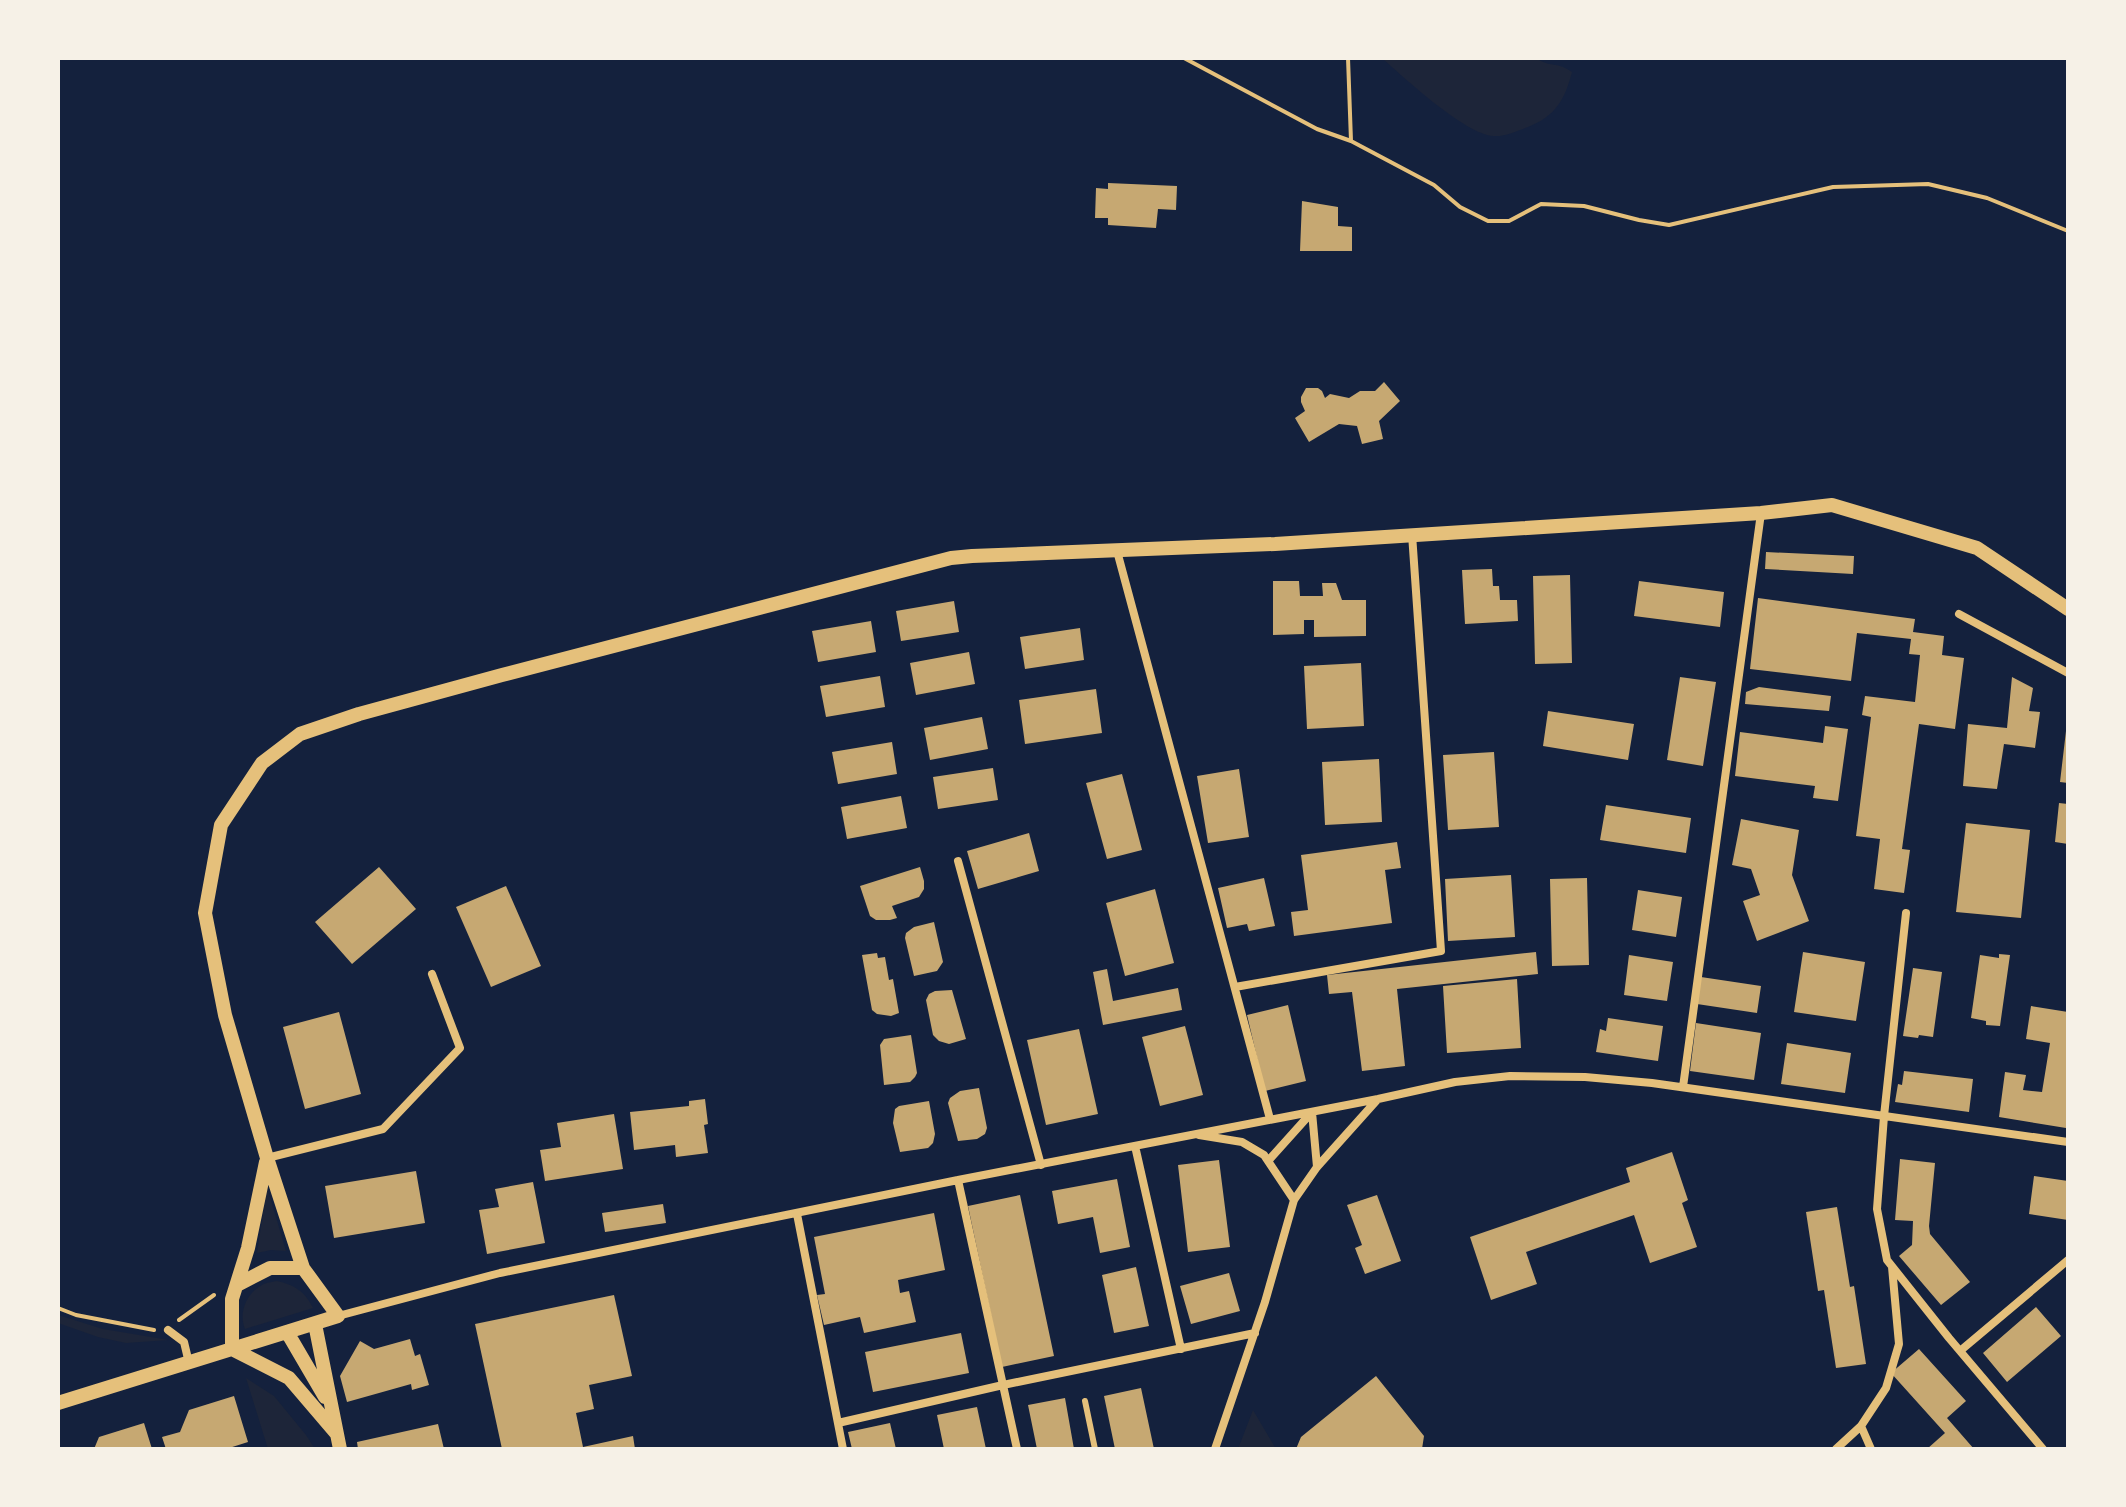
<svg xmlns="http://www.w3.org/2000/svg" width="2126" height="1507" viewBox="0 0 2126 1507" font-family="'Playfair Display',serif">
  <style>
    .green { fill: #1d2539 }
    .building { fill: #c6a872 }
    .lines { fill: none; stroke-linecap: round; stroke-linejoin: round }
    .path { stroke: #e5c07b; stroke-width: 4 }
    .service { stroke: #e5c07b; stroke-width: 6 }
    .minor { stroke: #e5c07b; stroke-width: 8 }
    .tertiary { stroke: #e5c07b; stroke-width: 14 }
  </style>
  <rect width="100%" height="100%" fill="#14213d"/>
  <path class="green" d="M1382,58H1536C1550,68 1557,61 1572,72C1565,99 1556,116 1528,127C1517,131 1505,137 1493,136C1465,134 1403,77 1382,58Z
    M267,1187L286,1251L271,1250L257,1253Z
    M277,1281C294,1285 305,1291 313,1308L245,1329C238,1312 247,1292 264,1284C268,1282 273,1282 277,1281Z
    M58,1315L103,1329L169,1340L126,1343L98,1337L58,1323Z
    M246,1378L274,1396L306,1435L315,1449H268Z
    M1253,1410L1276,1449H1238Z"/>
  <path class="building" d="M1108,183L1177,186L1176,210L1158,209L1156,228L1108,225V218H1095L1096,188L1108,189Z
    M1302,201L1338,207V226L1352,227V251H1300Z
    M1384,382L1400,401L1379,421L1383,439L1362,444L1357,426L1339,424L1309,442L1295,418L1305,411L1301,402V397L1306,388H1318L1322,391L1325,398L1330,394L1349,398L1360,391H1375Z
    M1766,552L1854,556L1853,574L1765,569Z
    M1492,569L1493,586H1499L1500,600H1517L1518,621L1465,624L1462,570Z
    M1570,575L1572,663L1535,664L1533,576Z
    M1273,581H1299L1300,596H1323L1322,583H1336L1342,600H1366V636L1314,637V620H1304V634L1273,635Z
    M1639,581L1724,592L1720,627L1634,616Z
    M1758,598L1915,619L1913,632L1944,636L1942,655L1964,658L1955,729L1919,724L1902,849L1910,850L1904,893L1874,889L1880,839L1856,836L1871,717L1862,715L1865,696L1915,702L1920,655L1909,654L1911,639L1857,633L1851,681L1750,669Z
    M954,601L959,632L901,641L896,611Z
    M871,621L876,652L818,662L812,631Z
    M1080,628L1084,660L1025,669L1020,637Z
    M969,652L975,684L916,695L910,663Z
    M1361,663L1364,726L1307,729L1304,666Z
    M880,676L885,707L826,717L820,686Z
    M1680,677L1716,682L1703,766L1667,760Z
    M2012,677L2033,688L2029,711L2040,712L2035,748L2004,744L1997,789L1963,786L1968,724L2007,728Z
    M1759,687L1831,696L1829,711L1745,704L1746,692Z
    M1096,689L1102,733L1025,744L1019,700Z
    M1548,711L1634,724L1628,760L1543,746Z
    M982,717L988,749L930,760L924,728Z
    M1825,726L1848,729L1838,801L1813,798L1815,786L1735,776L1740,732L1823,743Z
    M2066,731L2068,732V783L2060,782Z
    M892,742L897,774L838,784L832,752Z
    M1494,752L1499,827L1448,830L1443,755Z
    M1379,759L1382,822L1325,825L1322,762Z
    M993,768L998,800L938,809L933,777Z
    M1239,769L1249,837L1208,843L1197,776Z
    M1122,774L1142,850L1107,859L1086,783Z
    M901,796L907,828L847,839L841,807Z
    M2059,803L2068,804V844L2055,842Z
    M1606,805L1691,818L1686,853L1600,840Z
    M1741,819L1799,830L1792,875L1809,921L1757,941L1743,901L1760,895L1751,869L1732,865Z
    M1966,823L2030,830L2021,918L1956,912Z
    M1029,833L1039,871L978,889L967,851Z
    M1397,842L1401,868L1385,870L1392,923L1294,936L1291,912L1308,910L1301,855Z
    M379,867L416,909L352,964L315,922Z
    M920,867L924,881V889L919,897L892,906L897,918L890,920H876L870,916L860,886Z
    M1511,875L1515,937L1448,941L1445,879Z
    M1264,878L1275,926L1249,931L1247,924L1227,928L1218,888Z
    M1587,878L1589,965L1552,966L1550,879Z
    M506,886L541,966L491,987L456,907Z
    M1155,889L1174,963L1125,976L1106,903Z
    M1638,890L1682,897L1676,937L1632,930Z
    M934,922L943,962L937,971L914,976L905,938L906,933L914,927Z
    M1536,952L1538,974L1397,989L1405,1066L1362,1071L1352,992L1329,994L1327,975Z
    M1803,952L1865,962L1856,1021L1794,1012Z
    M877,953L878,958L885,957L889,980L893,979L899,1013L891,1016L877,1014L872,1010L862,955Z
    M1999,954L2010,955L2000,1026L1986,1025V1021L1971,1018L1980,955L1999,958Z
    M1629,955L1673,962L1667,1001L1624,995Z
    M1913,968L1942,972L1933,1037L1919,1035L1918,1038L1903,1036Z
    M1107,969L1113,1001L1178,988L1182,1010L1103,1025L1093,972Z
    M1701,977L1761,986L1757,1013L1697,1004Z
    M1517,979L1521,1048L1447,1053L1443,986Z
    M952,990L966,1039L949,1044L939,1041L933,1035L926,1000L929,994L935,991Z
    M1288,1005L1306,1081L1265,1091L1247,1015Z
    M2031,1006L2068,1012V1114L2066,1128L1999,1117L2005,1072L2026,1075L2023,1090L2042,1092L2050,1043L2026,1039Z
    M339,1012L361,1094L305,1109L283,1027Z
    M1608,1018L1663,1026L1658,1061L1596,1052L1600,1029L1606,1031Z
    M1696,1023L1761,1033L1754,1080L1690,1071Z
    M1185,1026L1203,1095L1160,1106L1142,1037Z
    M1079,1029L1098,1114L1046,1125L1027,1040Z
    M911,1035L917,1073L915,1077L910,1082L884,1085L880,1045L884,1039Z
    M1787,1043L1851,1053L1845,1093L1781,1084Z
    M1904,1071L1973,1079L1969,1112L1895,1102L1898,1084L1902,1085Z
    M979,1088L987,1128L985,1134L977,1139L958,1141L948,1103L950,1098L960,1091Z
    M705,1099L708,1124L704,1125L708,1153L676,1157L675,1145L634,1150L630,1112L689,1106V1101Z
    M929,1101L935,1134L933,1143L928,1148L900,1152L893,1123L895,1109L899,1106Z
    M614,1114L623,1169L545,1181L540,1150L561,1147L557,1123Z
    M1672,1152L1688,1200L1682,1203L1697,1247L1650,1263L1634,1215L1526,1252L1537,1284L1491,1300L1470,1237L1630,1182L1626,1168Z
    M1900,1159L1935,1163L1929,1226L1930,1234L1970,1282L1941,1305L1899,1256L1912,1245L1913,1221L1895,1220Z
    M1219,1160L1230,1247L1188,1252L1178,1165Z
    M416,1171L425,1223L334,1238L325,1186Z
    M2034,1176L2068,1181V1220L2029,1214Z
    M1117,1179L1130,1247L1100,1253L1093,1217L1058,1224L1052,1191Z
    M533,1182L545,1243L487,1254L479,1210L499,1207L495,1189Z
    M1020,1195L1054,1356L1002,1367L968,1206Z
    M1377,1195L1401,1261L1365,1274L1355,1248L1362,1245L1347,1205Z
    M663,1204L666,1223L605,1232L602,1213Z
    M1837,1207L1850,1287L1854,1286L1866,1364L1836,1368L1824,1290L1818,1291L1806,1212Z
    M934,1213L945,1270L898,1280L900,1293L909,1291L916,1322L864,1333L860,1317L824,1325L817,1295L825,1294L814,1237Z
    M1136,1267L1149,1326L1114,1333L1102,1275Z
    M1229,1273L1240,1311L1191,1324L1180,1286Z
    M614,1295L632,1376L589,1385L594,1409L576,1413L583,1447L633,1436L635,1449H502L475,1324Z
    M2036,1307L2061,1336L2007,1382L1983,1353Z
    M961,1333L969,1373L873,1392L865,1352Z
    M410,1339L415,1356L420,1354L429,1385L412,1390L411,1384L347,1402L340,1376L360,1341L374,1349Z
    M1919,1349L1966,1401L1947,1418L1974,1449H1927L1945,1433L1891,1373Z
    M1376,1376L1424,1436L1422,1449H1296L1301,1437Z
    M1141,1388L1154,1449H1115L1104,1396Z
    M234,1396L248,1442L226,1449H166L162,1437L180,1432L189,1410Z
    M1065,1398L1074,1449H1037L1028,1405Z
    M977,1407L986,1449H944L937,1415Z
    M144,1423L152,1449H94L99,1437Z
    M890,1423L896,1449H852L848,1432Z
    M438,1424L444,1449H358L357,1442Z"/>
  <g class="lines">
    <path class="path" d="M1184,58L1317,129L1351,141L1434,185L1460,207L1488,221H1509L1541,204L1584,206L1639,220L1669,225L1833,187L1928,184L1987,198L2068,231
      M1348,58L1351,141
      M58,1308L76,1315L154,1330
      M179,1320L214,1295"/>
    <path class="service" d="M1085,1401L1095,1449"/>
    <path class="minor" d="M1117,551L1270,1119
      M1959,614L2068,673
      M958,861L1041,1165
      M1906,913L1884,1116L1877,1209L1887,1260L1949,1338L2043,1449
      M1235,987L1441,951L1412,534
      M1683,1087L1761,513
      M1199,1135L1242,1142L1264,1155L1294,1200
      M1135,1146L1181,1349
      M267,1158L383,1129L460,1048L432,974
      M1268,1161L1312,1112L1317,1167
      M958,1180L1017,1449
      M797,1214L843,1449
      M338,1316L500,1273L958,1180L1378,1099L1455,1082L1510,1076L1585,1077L1652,1083L2068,1142
      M168,1330L184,1342L189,1363
      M1960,1351L2068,1260
      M838,1423L1003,1385L1255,1333
      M1861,1426L1886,1388L1899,1344L1892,1267
      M1215,1449L1265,1302L1294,1200L1317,1167L1377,1100
      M1836,1449L1861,1426L1871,1449"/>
    <path class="tertiary" d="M266,1162L248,1248L232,1299V1349L289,1378L336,1433
      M237,1285L270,1268H303
      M315,1324L340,1449
      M287,1332L325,1397
      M58,1403L338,1316L303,1268L267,1158L225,1015L205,913L221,825L262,763L300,734L359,714L502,675L951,558L972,556L1275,544L1761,513L1832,505L1977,548L2068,609"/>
  </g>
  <rect width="2126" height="1507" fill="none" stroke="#f6f1e7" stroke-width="120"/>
</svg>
